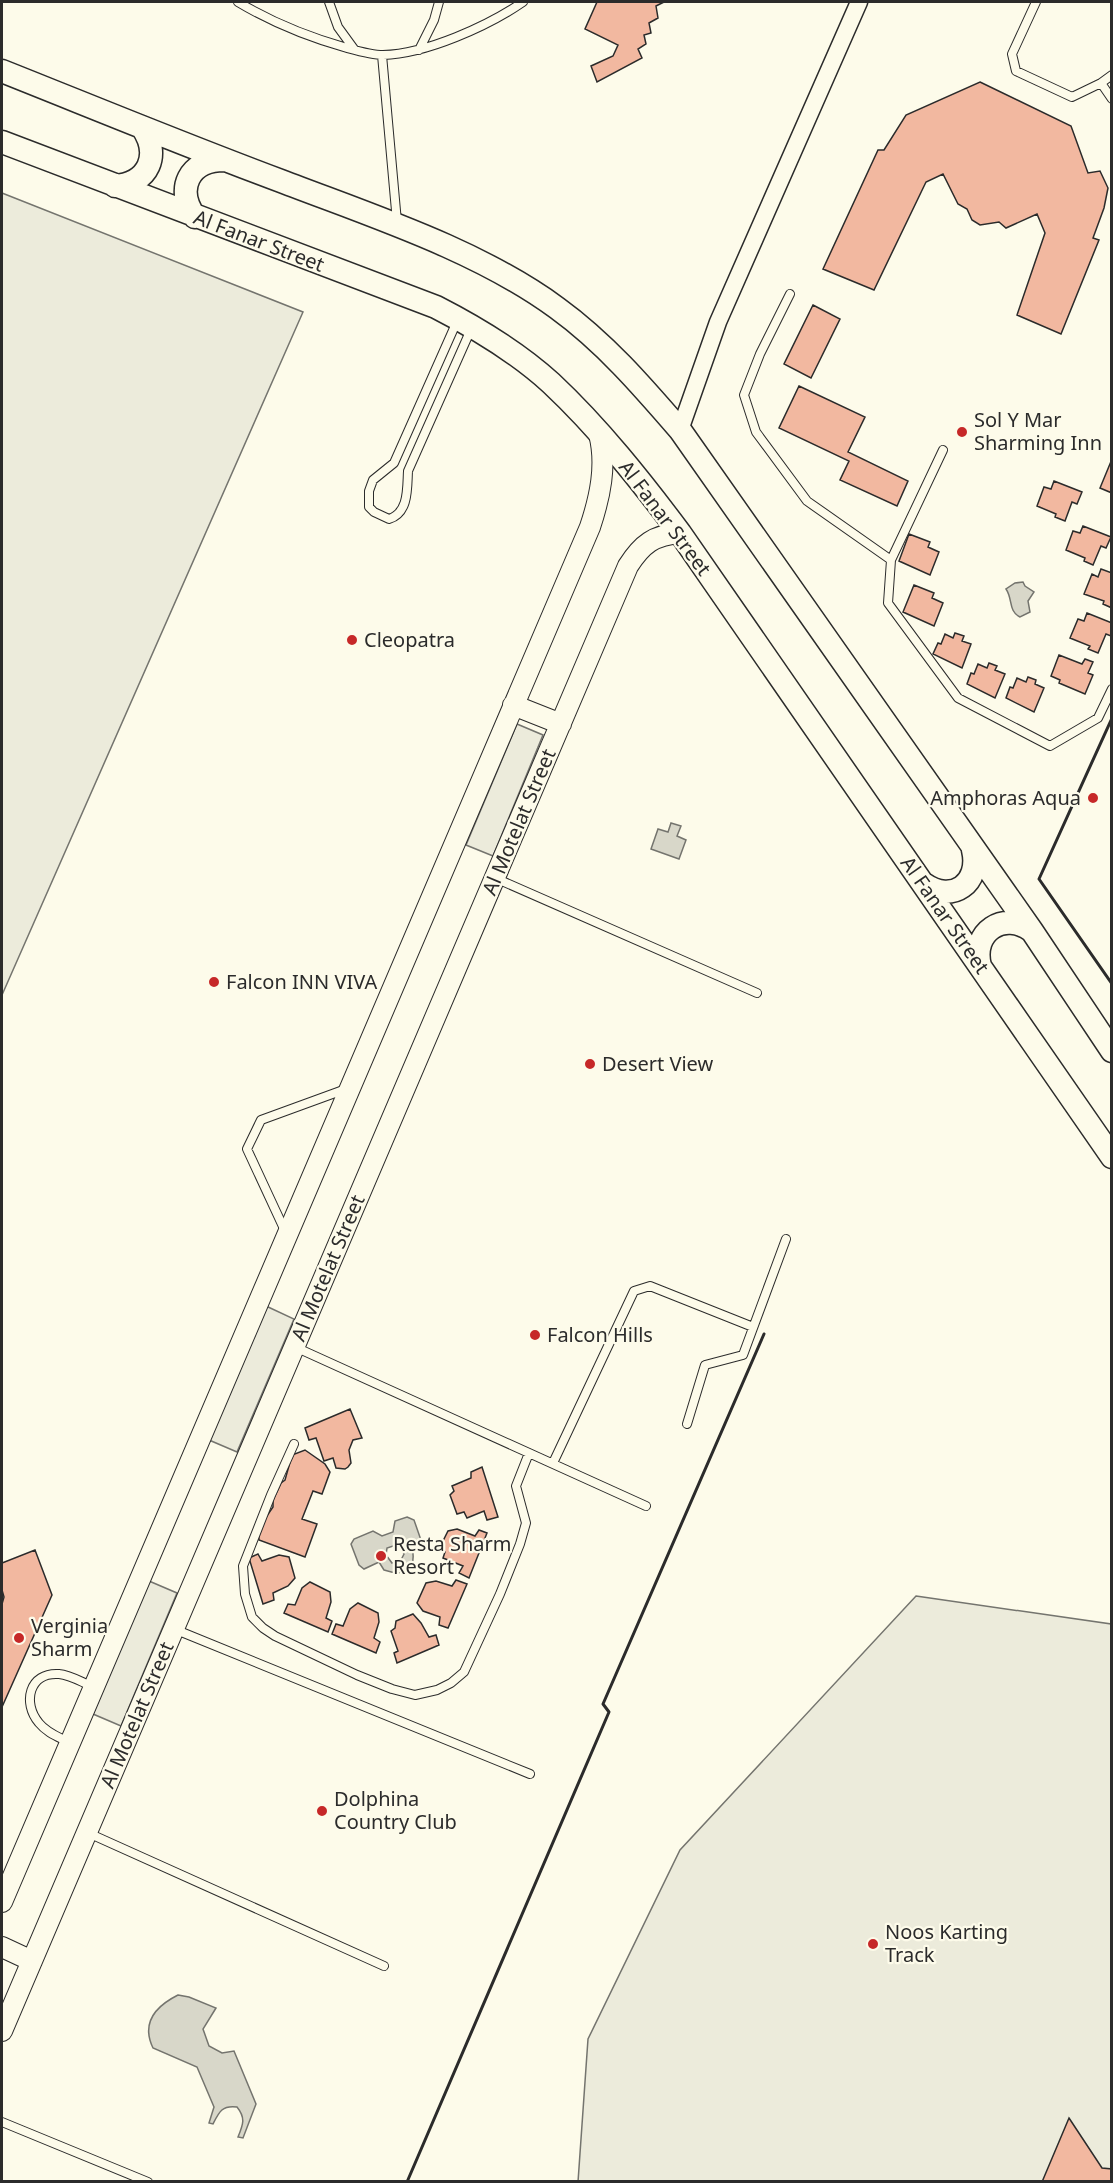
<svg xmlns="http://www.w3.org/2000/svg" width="1113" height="2183" viewBox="0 0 1113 2183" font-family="'Noto Sans',sans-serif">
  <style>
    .green { fill: #ecebdb; stroke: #74746e; stroke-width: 1.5 }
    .water { fill: #d8d7c9; stroke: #74746e; stroke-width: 1.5; fill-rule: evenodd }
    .building { fill: #f2b8a0; stroke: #2b2b2b; stroke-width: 1.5 }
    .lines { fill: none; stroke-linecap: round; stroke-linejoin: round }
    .service-casing { stroke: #2b2b2b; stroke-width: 10 }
    .minor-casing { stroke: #2b2b2b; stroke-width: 19 }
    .tertiary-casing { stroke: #2b2b2b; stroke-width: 22 }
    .secondary-casing { stroke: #2b2b2b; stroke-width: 25 }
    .service { stroke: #fdfbea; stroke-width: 8 }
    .minor { stroke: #fdfbea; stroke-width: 16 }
    .tertiary { stroke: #fdfbea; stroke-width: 20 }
    .secondary { stroke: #fdfbea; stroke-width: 22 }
    .wall { stroke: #2b2b2b; stroke-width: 3 }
    .poi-dot { fill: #c62828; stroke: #fdfbea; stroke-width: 2 }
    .labels { text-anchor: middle; stroke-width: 4.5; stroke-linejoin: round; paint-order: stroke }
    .street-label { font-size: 20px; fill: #2b2b2b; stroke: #fdfbea }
    .poi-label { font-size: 20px; fill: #2b2b2b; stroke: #fdfbea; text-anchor: start }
  </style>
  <rect width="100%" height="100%" fill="#fdfbea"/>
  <path class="green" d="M2,193L303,312L2,995Z
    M517,724L543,735L493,856L466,845Z
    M266,1306L294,1319L237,1452L209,1440Z
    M149,1581L177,1593L121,1726L93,1714Z
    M916,1596L1111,1624V2181L578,2182L588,2039L680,1850Z"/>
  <path class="water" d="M1023,582L1025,586L1034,592L1028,601L1030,612L1020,617C1008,611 1013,599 1006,589L1015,583Z
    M671,823L681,826L677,836L686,840L679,859L651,849L658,829L668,832Z
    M407,1517L414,1520L422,1543L412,1547C417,1570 405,1577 384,1570L379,1562L364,1569L359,1565L351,1544L354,1539L373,1531L382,1536L393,1532L395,1521ZM396,1545L401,1548L404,1554L401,1560L392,1563L386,1555L387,1548Z
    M178,1995L189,1997L216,2008L203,2029L209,2046L222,2053L234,2051L256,2104L243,2138L238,2137C243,2125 246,2118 237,2107C222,2105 219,2112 213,2124L209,2123L214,2107L197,2067L153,2048C141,2023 156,2006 178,1995Z"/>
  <path class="building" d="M597,2H664L656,6L658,18L649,23L651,33L644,35L646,44L638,49L642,58L597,82L591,66L613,56L618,45L585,29Z
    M980,82L1071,126L1088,173L1100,171L1108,188L1104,208L1093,238L1099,240L1061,334L1017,315L1045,233L1037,214L1006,228L999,222L980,225L972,220L967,209L958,204L943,174L926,182L874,290L823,269L878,150H884L906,115Z
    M813,305L840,319L811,378L784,364Z
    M799,386L865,417L848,452L908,481L897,506L840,480L849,461L779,428Z
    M1112,459V493L1100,488Z
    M1054,481L1082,492L1077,504L1072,502L1065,521L1055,517L1056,514L1037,506L1044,487L1051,489Z
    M1083,526L1111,537L1106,548L1101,546L1093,565L1084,561L1085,558L1066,550L1073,531L1080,533Z
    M909,534L930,542L928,547L939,552L930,575L899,561Z
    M1101,569L1112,573V608L1103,604L1104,601L1084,594L1092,574L1098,577Z
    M914,585L934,593L932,598L943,603L934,626L903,612Z
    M1087,613L1112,623L1111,636L1106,634L1098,653L1088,649L1090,646L1070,638L1078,619L1084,621Z
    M955,633L964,636L962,641L971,644L962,668L933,654L938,643L941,644L945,634L953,638Z
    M1059,655L1082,664L1085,659L1093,662L1088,673L1093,675L1085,694L1059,683L1060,680L1051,676Z
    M989,663L997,666L995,670L1005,674L995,698L967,684L971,673L974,674L978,664L987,668Z
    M1028,677L1036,680L1035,684L1044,688L1034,712L1006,698L1010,687L1013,688L1017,678L1026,682Z
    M350,1409L362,1438L353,1440L349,1450L351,1463L348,1467L345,1469L336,1468L333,1458L324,1461L316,1438L309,1440L305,1428Z
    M305,1450L325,1464L330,1472L322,1494L313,1491L302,1519L317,1524L305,1557L259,1540L258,1529L273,1507V1500L281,1483L285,1480L292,1455Z
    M482,1467L498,1517L487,1520L484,1511L467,1518L464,1512L457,1514L450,1495L454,1491L452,1486L471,1478V1472Z
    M457,1529L475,1536L479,1530L487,1533L469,1578L459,1573L463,1566L443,1558L445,1552L440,1547L448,1531Z
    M35,1550L52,1595L2,1707V1604L4,1597L2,1590V1563Z
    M258,1554L262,1561L279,1555L289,1557L295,1578L288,1586L273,1593L274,1600L263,1604L249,1558Z
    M456,1580L467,1584L448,1628L439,1625L440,1617L423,1611L417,1603L426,1583L436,1581L452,1586Z
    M310,1582L330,1592L331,1602L326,1618L332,1621L328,1632L284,1613L288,1604L295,1605L302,1588Z
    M358,1603L378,1613L379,1622L374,1638L380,1642L376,1653L332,1634L336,1624L343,1626L350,1609Z
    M413,1614L421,1623L429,1637L436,1635L439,1645L397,1663L394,1653L398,1651L391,1631L395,1628L396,1621Z
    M1069,2118L1102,2168L1112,2169V2182H1042Z"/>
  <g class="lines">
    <g class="service-casing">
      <path id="service" d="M238,2C273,23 308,37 347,48C358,51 372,55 383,55C426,54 488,26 523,2
        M329,2L338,27L354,49
        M1036,2L1012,54L1016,71L1072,97L1101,83L1112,75
        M419,50L434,20L439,2
        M382,55L397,222
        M1101,83L1112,99
        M790,294L760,354L744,395L756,432L807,501L891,560
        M458,319L394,463L373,480L369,491V507L374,512L389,519C409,513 407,488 408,471L472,327
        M943,450L891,560L888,603L958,698L1050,746L1098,718L1112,689
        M495,878L757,993
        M286,1233L247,1149L261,1120L346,1089
        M295,1347L646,1506
        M687,1424L705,1365L743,1355L786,1239
        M294,1444L271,1495L243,1566L245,1594L252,1617L263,1628L275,1636L357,1675L392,1689L415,1695L437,1690L451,1683L464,1672L500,1594L520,1544L526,1523L516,1486L529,1453
        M553,1463L634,1291L650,1286L753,1327
        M174,1629L530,1774
        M70,1743C59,1737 47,1733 39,1723C22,1703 29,1672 59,1674C71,1675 83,1683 94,1687
        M86,1832L384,1966
        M2,2122L148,2182"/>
    </g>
    <g class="minor-casing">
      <path id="minor" d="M680,430L718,322L859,2"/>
    </g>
    <g class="tertiary-casing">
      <path id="tertiary" d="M513,705L561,724
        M2,1902L590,527C600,497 607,465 599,434
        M2,1947L32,1961
        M2,2031L628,566C642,544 654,535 680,533"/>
    </g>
    <g class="secondary-casing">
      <path id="secondary" d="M2,71C95,108 187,146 281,181C372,216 478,250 557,308C604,342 642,386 680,430L1032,931L1112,1051
        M2,142L436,307C477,328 517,352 551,383C599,428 641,481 680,533L1112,1157
        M115,186C149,183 161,155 142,127
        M195,217C175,189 189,160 224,160
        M924,884C952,904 981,883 973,850
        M980,966C971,932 1004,910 1032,931"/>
    </g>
    <use href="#service" class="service"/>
    <use href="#minor" class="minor"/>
    <use href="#tertiary" class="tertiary"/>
    <use href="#secondary" class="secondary"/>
    <path class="wall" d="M1112,718L1039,879L1112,984
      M407,2182L609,1712L603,1704L764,1334"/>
  </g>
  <g class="poi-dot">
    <circle cx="962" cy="432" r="6"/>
    <circle cx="352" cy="640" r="6"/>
    <circle cx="1093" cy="798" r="6"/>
    <circle cx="214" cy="982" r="6"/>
    <circle cx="590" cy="1064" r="6"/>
    <circle cx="535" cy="1335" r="6"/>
    <circle cx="381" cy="1556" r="6"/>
    <circle cx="19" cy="1638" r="6"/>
    <circle cx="322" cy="1811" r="6"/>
    <circle cx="873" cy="1944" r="6"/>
  </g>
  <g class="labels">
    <g class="street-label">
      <text transform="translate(259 241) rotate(21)" y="7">Al Fanar Street</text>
      <text transform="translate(665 518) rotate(53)" y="7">Al Fanar Street</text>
      <text transform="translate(519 822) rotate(-67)" y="7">Al Motelat Street</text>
      <text transform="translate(945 915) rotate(55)" y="7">Al Fanar Street</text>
      <text transform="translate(328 1268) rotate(-67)" y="7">Al Motelat Street</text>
      <text transform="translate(137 1715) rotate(-67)" y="7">Al Motelat Street</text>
    </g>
    <g class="poi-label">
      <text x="974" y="427">Sol Y Mar<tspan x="974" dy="23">Sharming Inn</tspan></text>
      <text x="364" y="647">Cleopatra</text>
      <text x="1081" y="805" text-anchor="end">Amphoras Aqua</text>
      <text x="226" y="989">Falcon INN VIVA</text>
      <text x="602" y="1071">Desert View</text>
      <text x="547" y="1342">Falcon Hills</text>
      <text x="393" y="1551">Resta Sharm<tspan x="393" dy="23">Resort</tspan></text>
      <text x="31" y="1633">Verginia<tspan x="31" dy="23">Sharm</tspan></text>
      <text x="334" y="1806">Dolphina<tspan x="334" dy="23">Country Club</tspan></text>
      <text x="885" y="1939">Noos Karting<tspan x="885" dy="23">Track</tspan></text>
    </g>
  </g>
  <rect width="1113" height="2183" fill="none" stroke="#2b2b2b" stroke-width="6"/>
</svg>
